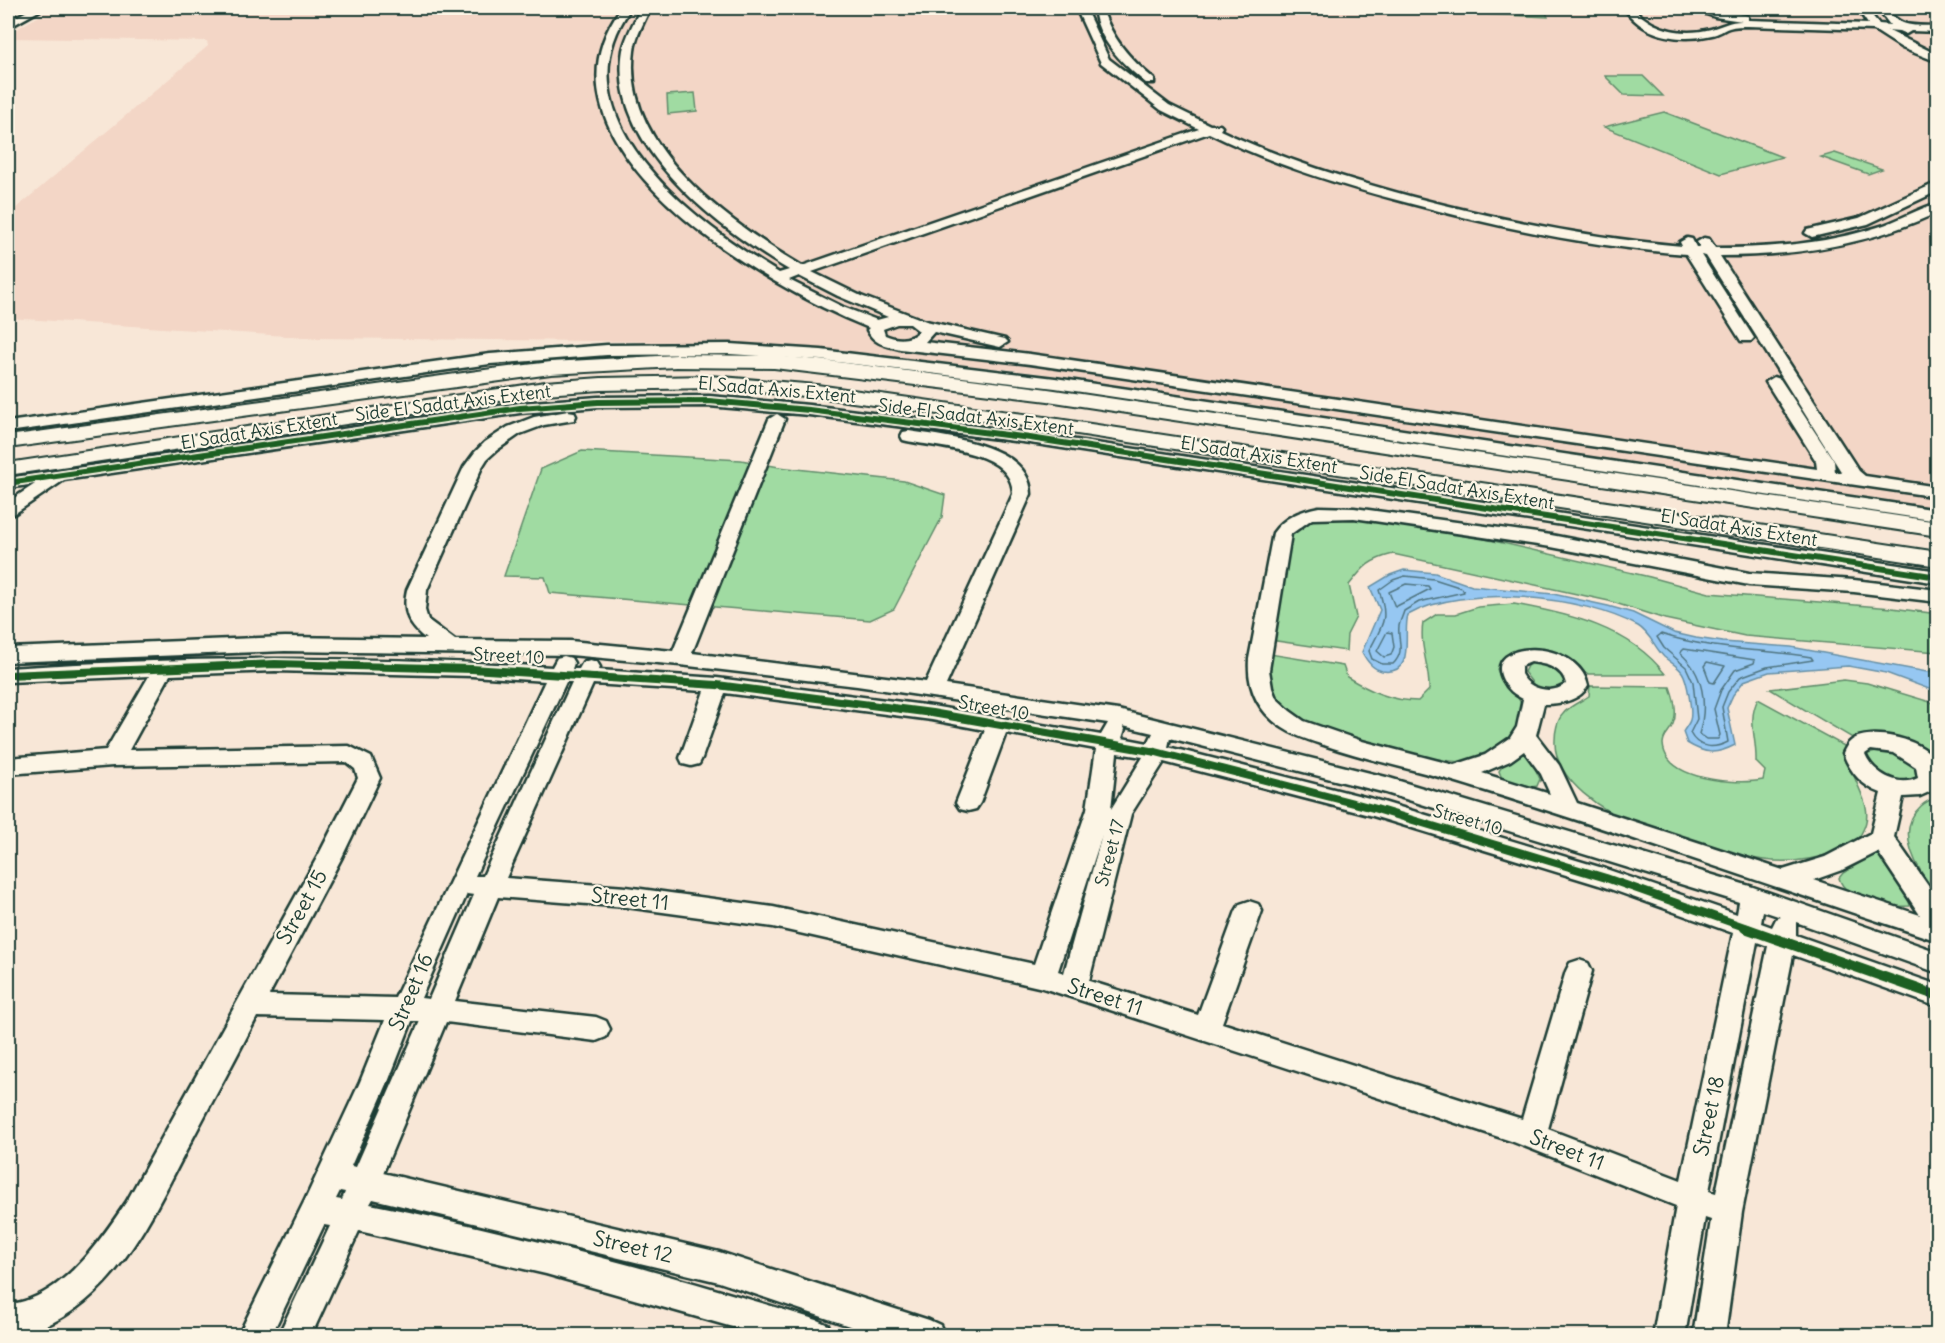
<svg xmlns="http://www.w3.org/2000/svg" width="1945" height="1343" viewBox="0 0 1945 1343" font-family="Delius,sans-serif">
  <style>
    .built { fill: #f3d6c6 }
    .green { fill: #a0dba2; stroke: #608c6b; stroke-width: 1.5 }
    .water { fill: #96c7f2; stroke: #6690a6; stroke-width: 1.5 }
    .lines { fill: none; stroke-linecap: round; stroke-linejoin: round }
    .shore { stroke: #4f7480; stroke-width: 1.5 }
    .minor-casing { stroke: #1f3d34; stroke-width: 5 }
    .major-casing { stroke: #1f3d34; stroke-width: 4 }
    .minor { fill: #fcf5e5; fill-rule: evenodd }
    .major { fill: #fcf5e5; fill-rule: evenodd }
    .cycleway-far2-casing { stroke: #fcf5e5; stroke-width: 9 }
    .cycleway-far1-casing { stroke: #fcf5e5; stroke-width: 12 }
    .cycleway-casing { stroke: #fcf5e5; stroke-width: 14 }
    .cycleway-far2 { stroke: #1b5e20; stroke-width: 6 }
    .cycleway-far1 { stroke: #1b5e20; stroke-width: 8 }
    .cycleway { stroke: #1b5e20; stroke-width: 10 }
    .labels { text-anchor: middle; stroke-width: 4.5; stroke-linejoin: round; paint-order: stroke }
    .street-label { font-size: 18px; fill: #1f3d34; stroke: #fcf5e5 }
    .near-street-label { font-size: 21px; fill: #1f3d34; stroke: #fcf5e5 }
  </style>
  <rect width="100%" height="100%" fill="#f8e7d7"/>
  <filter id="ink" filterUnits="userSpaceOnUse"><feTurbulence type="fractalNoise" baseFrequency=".0167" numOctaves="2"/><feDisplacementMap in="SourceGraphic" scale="12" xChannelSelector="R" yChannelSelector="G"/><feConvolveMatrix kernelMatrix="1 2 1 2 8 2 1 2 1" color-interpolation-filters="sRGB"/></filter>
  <g filter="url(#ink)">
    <path class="built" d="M53,8H1937V509L1038,373L828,350L755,344L681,342L318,338L8,318V215L208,46L207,41L8,38V34Z"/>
    <path class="green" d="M1478,8L1545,10L1548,17L1481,14Z
      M1605,76H1643L1663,96L1624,95Z
      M695,93L697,111L668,114L667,95Z
      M1664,112L1782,157L1721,174L1604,127Z
      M1835,153L1882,169L1868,174L1821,157Z
      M582,451L741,460L779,467L904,481L945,495L942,517L894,609L870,620L550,593L545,577L504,576L541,469Z
      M1327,515L1424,525L1650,577L1709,593L1892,608L1938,614L1937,652L1745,636L1665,619L1609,601L1393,554C1369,560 1364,566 1349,585L1356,617L1347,635L1346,651L1270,640L1292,527Z
      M1514,604C1569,614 1629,627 1665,674H1588L1560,656L1541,651L1519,650L1505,657L1497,669C1502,684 1521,695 1524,711C1528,734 1490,756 1472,761C1453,766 1343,741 1324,731C1313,726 1283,706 1275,697C1265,686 1267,667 1270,654L1343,666L1347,677C1370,691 1391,701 1418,701L1429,690C1430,667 1419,646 1423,623L1437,614H1456L1478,607Z
      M1534,662H1550L1572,681L1554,691L1534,685L1524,672L1528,664Z
      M1844,680L1867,683L1937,704V761C1917,743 1881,726 1854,739L1770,689Z
      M1590,686L1670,687C1674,698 1678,713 1673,724C1670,732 1663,735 1663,744C1665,781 1737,785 1763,780L1765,771L1756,762C1757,739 1747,720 1758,699L1848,748C1849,755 1850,763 1852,770C1858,791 1874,808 1863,830C1857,844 1845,849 1832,853C1774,873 1732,853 1678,835C1665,831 1652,829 1639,825C1605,814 1553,780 1555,740C1555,732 1557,720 1563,714C1569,706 1580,702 1589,696Z
      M1527,751L1540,779L1537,786L1526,788L1502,779L1499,771L1503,765Z
      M1880,751C1896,752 1913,759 1920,775L1914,784L1880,778L1865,759L1868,754Z
      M1937,797V893C1918,872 1893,831 1921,806C1925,802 1932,799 1937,797Z
      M1877,852L1908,895L1910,906L1882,907L1877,899L1870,902C1857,896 1843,892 1839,878L1843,873Z"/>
    <path class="water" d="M1404,570L1435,573L1472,586L1553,594L1608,606L1633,613L1674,633L1696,638L1723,642L1791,647L1927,672L1937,669V692L1886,673L1848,666L1769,672L1744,681L1733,695L1727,708L1735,745C1716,755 1705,754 1687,743L1683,732C1685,728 1689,724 1690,720C1693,712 1687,679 1682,672C1678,666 1670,662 1664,657C1655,648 1650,633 1638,626C1584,596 1463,583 1408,615C1402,633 1417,676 1382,671C1372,669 1366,660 1362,652L1380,610L1370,587L1390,575Z"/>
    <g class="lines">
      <path class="shore" d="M1405,576L1434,579L1462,588L1464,592L1419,602L1404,611C1403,615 1400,621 1399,626C1397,641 1406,651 1393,664H1382L1372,659L1369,651C1383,624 1389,620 1379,590L1393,580Z
        M1406,584L1428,586L1430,589L1395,607L1389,592Z
        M1387,632L1392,633L1394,647L1391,655L1384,657L1377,651Z
        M1661,634C1710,650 1761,649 1811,657L1813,660L1767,667L1740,677L1728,692L1722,707L1728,742C1714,749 1698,749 1690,733L1697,719L1693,682L1686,667L1664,648L1657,637Z
        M1684,649L1755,660L1754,663L1735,670L1721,690L1714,709L1720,735L1718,739H1706L1699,734C1708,705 1704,673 1680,653Z
        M1707,662L1725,666L1714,683L1710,682L1704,666Z"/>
      <g class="minor-casing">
        <path id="minor" d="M33,8H44L8,28V21Z
          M621,8H631C553,118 696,223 779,273L789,270C718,228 607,145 623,50C626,36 635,20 641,8H650C645,21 635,37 634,51C621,147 730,223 802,266L1199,129L1161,110L1101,63L1076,8H1085L1109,59L1169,105L1210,125H1220L1222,127L1220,130C1281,159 1347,179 1413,197C1501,220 1591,238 1682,246L1680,242L1687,238L1692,239L1696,247H1700L1697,242L1704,238L1709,239L1715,248C1770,248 1825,244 1878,227C1898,221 1917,209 1938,203V212C1869,245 1796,256 1720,256L1859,471L1865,476L1938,487V497L1030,364L900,349C885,345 875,345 867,330L869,328C765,287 521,146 621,8ZM1209,133C1274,165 1342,186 1412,204C1501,228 1594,247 1686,254L1741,341H1751L1754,338L1701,255L1706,256L1842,473L1835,472L1834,461L1780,379L1774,377L1766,382L1816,461L1817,469L1030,354L925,342L934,332L1000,347L1008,342L1005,339L926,321L861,296L812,272ZM799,276L838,296L888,317L877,320L843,307L789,280ZM897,324H910L919,331C910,341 897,340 885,335L883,329Z
          M1094,8H1102C1112,39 1129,58 1154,79V83H1146C1122,63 1097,40 1094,8Z
          M1629,8H1637V12C1656,31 1685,36 1711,29C1722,26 1729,21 1742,21L1715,17L1694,10L1693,8L1745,15L1748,16V20L1868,24L1857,8H1866L1879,24L1890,25L1877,8H1886C1901,29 1913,25 1938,26V32L1911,31L1906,34L1899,31L1887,30L1938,55V62L1902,48L1874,30L1748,26C1742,26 1735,26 1729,28C1723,30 1719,34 1712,35C1682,42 1647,38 1627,12Z
          M1938,182V191L1868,224L1812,237L1805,233L1807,230L1859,218Z
          M730,344L821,350L1055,378L1938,510V521L1055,388L821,360L730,354L607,355L490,364L8,432V422L490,354L607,345Z
          M709,396L809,405L1030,433L1938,571V583L1030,443L809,415L709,406L598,407L520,413L64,480L14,514L8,515V502L35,484L8,488V478L520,403L598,397Z
          M568,411L574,412L576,416L574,420L544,425L520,434L497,450L487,459L482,467L427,590L425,610L428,620L455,640L570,641L673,651L769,419L777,414L785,419L692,653L926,682L1013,494C1013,449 935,448 903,440L901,436L903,432L909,431C946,437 1030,444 1031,494L946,685L1118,710L1386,777L1753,887L1938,952V973L1796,922V935L1938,985V1007L1793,955L1742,1212L1725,1336H1693L1711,1220L1705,1218L1685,1336H1653L1676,1206L1511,1141L1043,988L773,927L626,907L498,897L455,1001L596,1017L606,1021L610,1029L606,1037L596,1041L446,1022L383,1173L719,1252L929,1320L940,1325L945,1336H879L719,1282L373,1199L370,1204C521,1234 670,1274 817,1320L828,1325L833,1336H764L546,1274L359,1231L311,1336H278L330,1226L324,1225L271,1336H238L305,1200L360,1082L385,1020L257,1017C236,1058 214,1098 193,1138C156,1207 120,1295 43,1327C32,1331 19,1336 8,1336V1305C15,1303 23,1302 30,1299C71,1284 104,1235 127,1201L318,856L358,778L355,769L346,762L113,766L8,774V758L106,750L149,676L8,682V668C189,656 370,656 552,667L557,658L564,656L571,658L574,663L572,669H579L583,662L590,660L597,662L600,667L599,670L717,678L932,706L1101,735L1108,723L857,686L680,665L570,655L285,651L8,662V648L285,637L426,639C409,626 402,612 407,590L464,467L475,452L485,442L508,427L534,417ZM275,671L472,676L545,681L395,998L269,995L342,857L380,778L371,757L349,746L129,750L170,675ZM566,682H572L483,876H475ZM593,684L704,691L680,758L683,764L691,766L699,764L702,758L725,693L932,720L985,730L956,803L960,809L968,811L976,809L980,803L1006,733L1096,749L1087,809L1034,964L773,907L626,887L506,878ZM1123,726L1153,733L1148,743L1122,738L1125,729ZM1170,738L1386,793L1739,902L1737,914L1606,869L1373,799L1168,747ZM1117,753L1143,757L1111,809ZM1164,762L1373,816L1599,885L1733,933L1681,1180L1548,1129L1592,971L1588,963L1579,960L1570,963L1566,971L1522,1119L1222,1023L1262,911L1258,904L1249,901L1240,904L1236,911L1198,1015L1089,981L1131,814ZM1102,835L1064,973L1058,971ZM467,894L474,895L429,999L421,998ZM1763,911L1781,917L1776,919L1772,927L1761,923ZM1757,942L1768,946L1716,1193L1709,1191ZM412,1021H420L356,1167L351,1166L388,1082ZM340,1191L345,1192L342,1200L336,1199Z
          M1319,507L1354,508L1551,535L1749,573L1854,580L1938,590V602L1854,592L1749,585L1551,547L1354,518L1312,519L1291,534L1269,670L1272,688L1276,698L1290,711L1304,721L1362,741L1454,765L1485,755L1510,738L1517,727L1523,699C1514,694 1508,690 1503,680C1482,639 1578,637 1588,686C1579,701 1560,704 1544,704L1536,735L1559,765L1577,803L1783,870L1825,857L1871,833L1881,793C1862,786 1850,772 1843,753C1845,749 1847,744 1851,741C1868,726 1931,740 1938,765C1939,771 1938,781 1938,788L1920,796L1903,797L1894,837L1938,900V941C1782,890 1629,835 1473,787C1427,772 1379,763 1333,748C1316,742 1298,738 1283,728C1258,712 1247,688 1249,659L1273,533C1284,517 1300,511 1319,507ZM1531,662C1545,664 1563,667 1566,684C1552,695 1529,690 1521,674V666ZM1871,750L1894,753L1916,767L1918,778C1898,788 1873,773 1865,754ZM1524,751L1541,774L1550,794L1482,773L1510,761ZM1878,852L1920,915L1814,880L1842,870Z"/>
      </g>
      <g class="major-casing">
        <path id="major" d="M676,355L774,356L829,361L1048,389L1938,522V536L1048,401L774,368L676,367L551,374L8,448V436L492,369L551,362Z
          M710,376L817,385L1038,416L1938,552V566L1038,428L817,397L710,388L601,390L545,394L8,475V463L545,382L601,378Z"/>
      </g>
      <use href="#minor" class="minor"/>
      <use href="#major" class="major"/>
      <g class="cycleway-far2-casing">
        <path id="cycleway-far2" d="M8,483L520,408L598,402L709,401L809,410L1030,438L1938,577"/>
      </g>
      <g class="cycleway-far1-casing">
        <path id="cycleway-far1" d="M8,675L275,664L472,669L717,685L932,713L1156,752L1373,808L1606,878L1750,929"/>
      </g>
      <g class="cycleway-casing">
        <path id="cycleway" d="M1745,928L1938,996"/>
      </g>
      <use href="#cycleway-far2" class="cycleway-far2"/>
      <use href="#cycleway-far1" class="cycleway-far1"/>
      <use href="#cycleway" class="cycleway"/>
    </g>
  </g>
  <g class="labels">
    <g class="street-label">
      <text transform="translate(777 390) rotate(5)" y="6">El Sadat Axis Extent</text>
      <text transform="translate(453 403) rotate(-7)" y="6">Side El Sadat Axis Extent</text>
      <text transform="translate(976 417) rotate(7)" y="6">Side El Sadat Axis Extent</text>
      <text transform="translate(259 431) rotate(-9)" y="6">El Sadat Axis Extent</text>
      <text transform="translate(1259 455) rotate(9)" y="6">El Sadat Axis Extent</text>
      <text transform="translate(1457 488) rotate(9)" y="6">Side El Sadat Axis Extent</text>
      <text transform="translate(1739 528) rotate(9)" y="6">El Sadat Axis Extent</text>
      <text transform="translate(509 656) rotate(3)" y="6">Street 10</text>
      <text transform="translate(994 708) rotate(10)" y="6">Street 10</text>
      <text transform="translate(1468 820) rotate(16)" y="6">Street 10</text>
      <text transform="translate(1110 853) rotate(-75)" y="6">Street 17</text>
    </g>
    <g class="near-street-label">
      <text transform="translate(630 899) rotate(6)" y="7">Street 11</text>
      <text transform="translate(302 907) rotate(-61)" y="7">Street 15</text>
      <text transform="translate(411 992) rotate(-67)" y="7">Street 16</text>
      <text transform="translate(1105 997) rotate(18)" y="7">Street 11</text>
      <text transform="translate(1709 1116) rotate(-78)" y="7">Street 18</text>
      <text transform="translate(1567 1150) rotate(21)" y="7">Street 11</text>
      <text transform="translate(633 1247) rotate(13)" y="7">Street 12</text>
    </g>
  </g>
  <rect width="1945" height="1343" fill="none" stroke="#fcf5e5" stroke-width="30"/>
  <rect x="15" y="15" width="1915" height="1313" fill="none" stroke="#1f3d34" stroke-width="2" filter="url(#ink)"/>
</svg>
